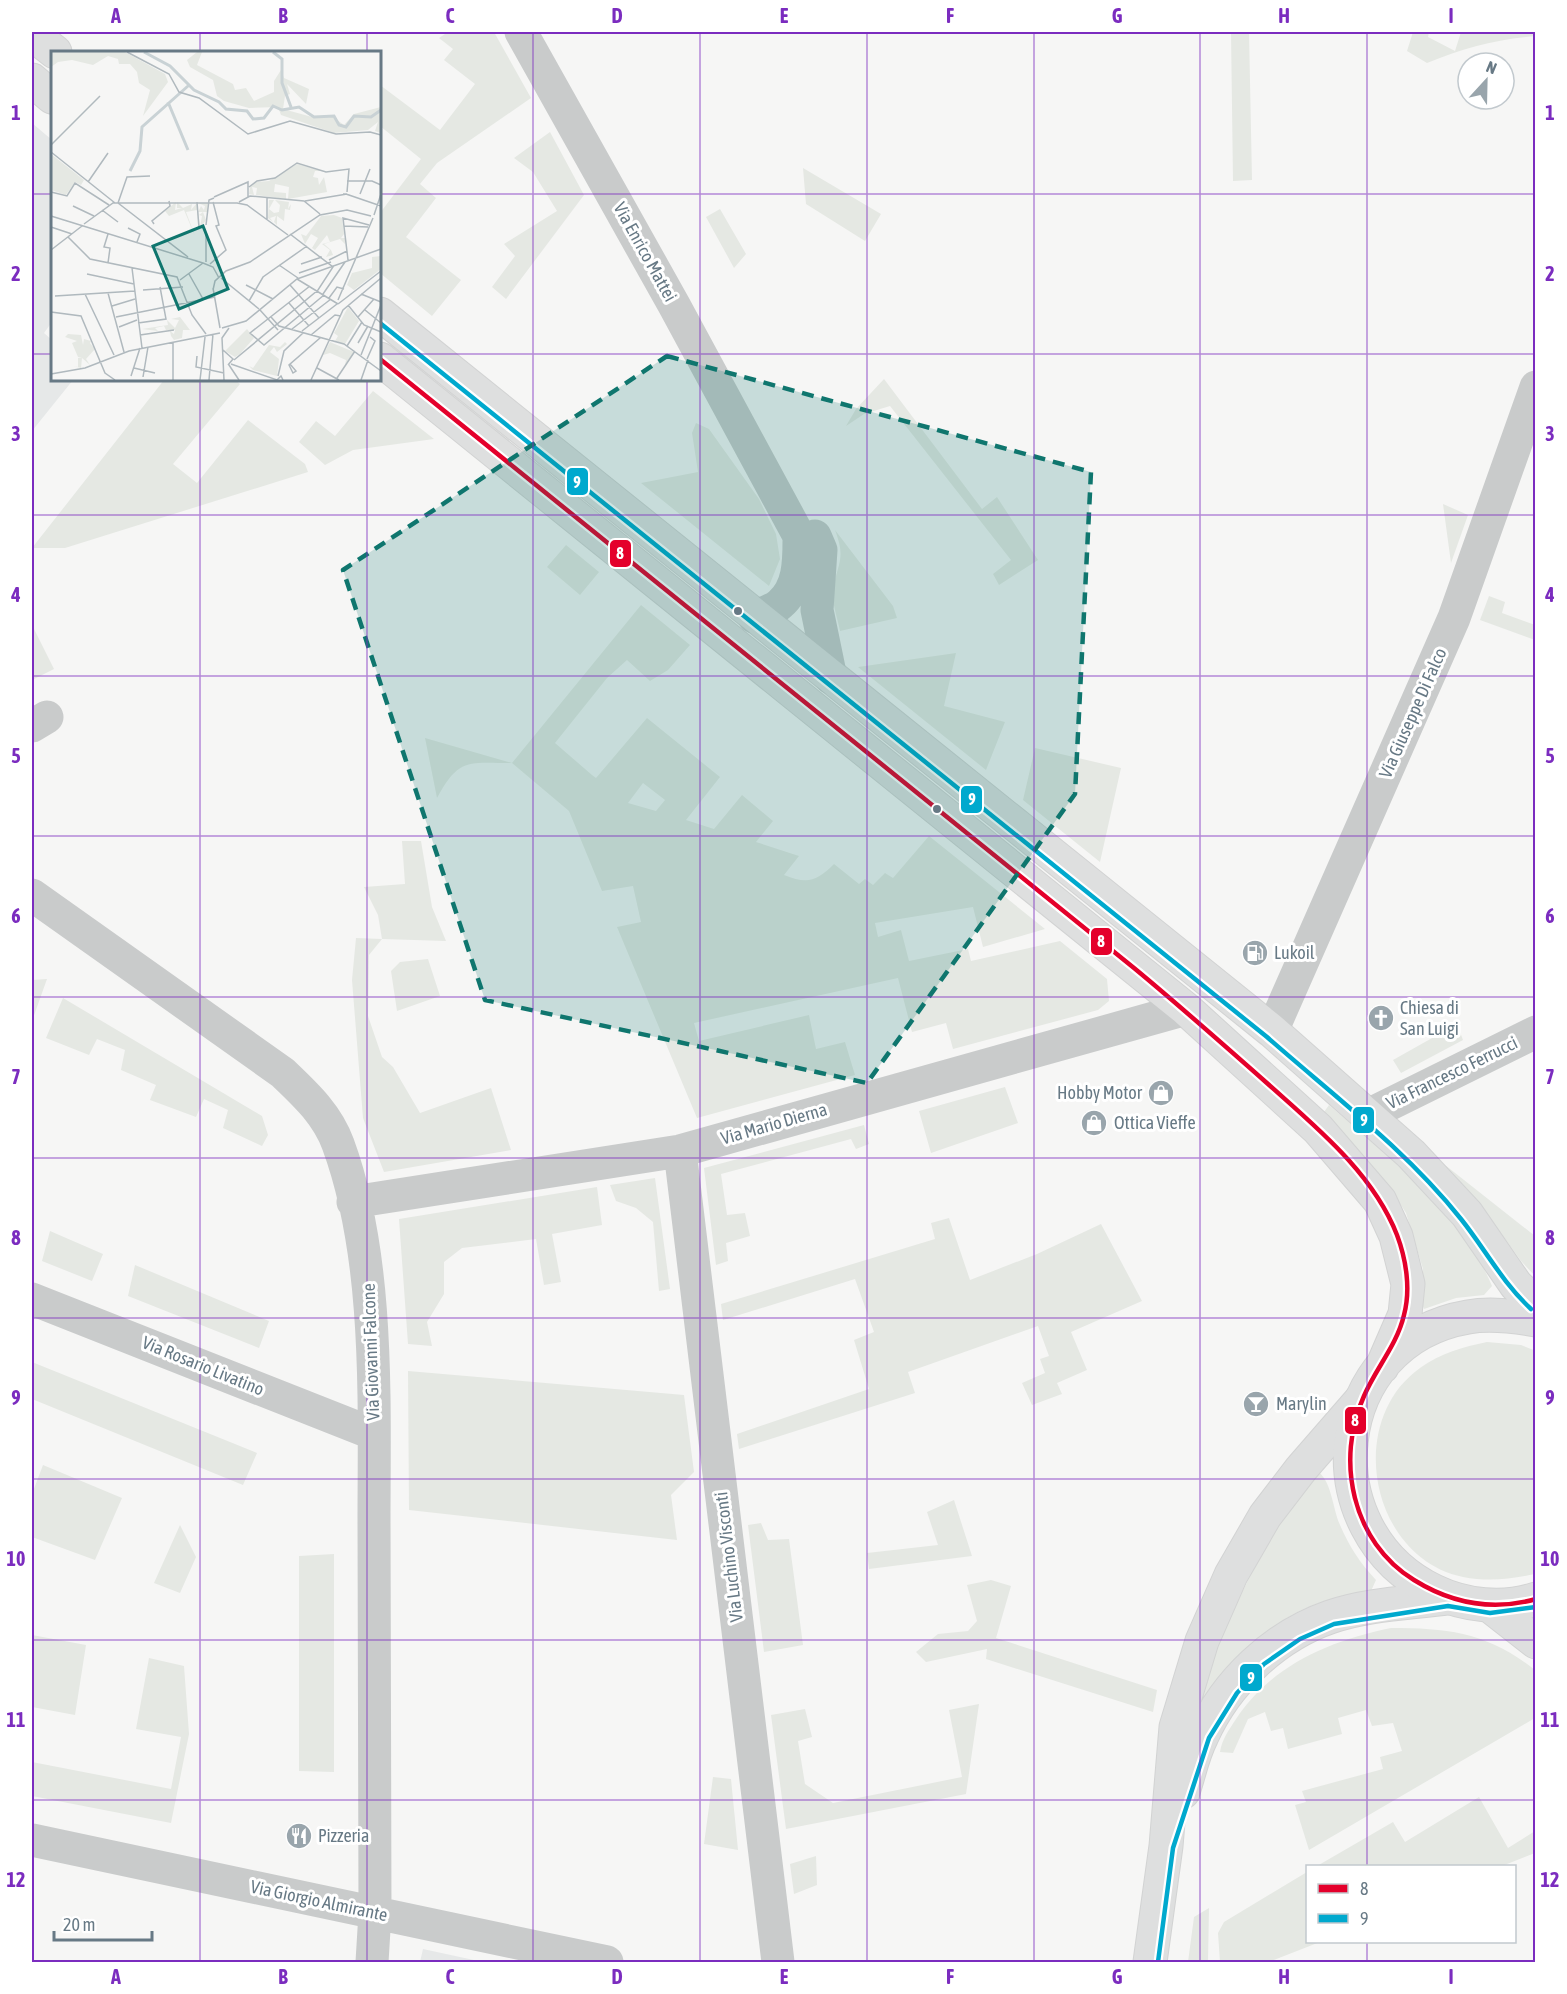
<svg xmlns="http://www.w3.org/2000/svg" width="1567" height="1994" viewBox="0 0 1567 1994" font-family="'Asap Condensed',sans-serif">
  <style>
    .built { fill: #e6e8e8 }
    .green { fill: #e5e8e3; fill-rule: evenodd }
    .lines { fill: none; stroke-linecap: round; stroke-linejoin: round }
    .secondary-casing { stroke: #d2d3d3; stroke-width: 35 }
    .primary-casing { stroke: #d2d3d3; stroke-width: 35 }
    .street { stroke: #c9cbcb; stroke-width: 33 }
    .secondary { stroke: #dedfdf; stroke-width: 33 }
    .primary { stroke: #dedfdf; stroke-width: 33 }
    .bus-1-casing { stroke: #fff; stroke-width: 9 }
    .bus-2-casing { stroke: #fff; stroke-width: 9 }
    .bus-1 { stroke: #e4002b; stroke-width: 4.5 }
    .bus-2 { stroke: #00a9ce; stroke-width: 4.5 }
    .marked { fill: #0f766e; fill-opacity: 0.2; stroke: #0f766e; stroke-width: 4.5; stroke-dasharray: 12 8; stroke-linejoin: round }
    .grid { fill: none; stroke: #7b2cbf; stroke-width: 1.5; stroke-opacity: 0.55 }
    .bus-dot { fill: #677985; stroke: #fff; stroke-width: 2 }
    .labels { text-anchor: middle; stroke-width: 6; stroke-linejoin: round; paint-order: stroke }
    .street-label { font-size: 18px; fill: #677985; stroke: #fff }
    .poi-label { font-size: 18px; fill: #677985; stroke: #fff; text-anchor: start }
    .inset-river { fill: none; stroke: #c9d2d5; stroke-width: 3 }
    .inset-road { fill: none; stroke: #b0b9be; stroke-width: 1.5 }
    .view { fill: #0f766e; fill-opacity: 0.15; stroke: #0f766e; stroke-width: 3 }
    .inset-edge { fill: none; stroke: #677985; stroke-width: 3 }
    .line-badge { stroke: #fff; stroke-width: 2 }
    .badge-label { font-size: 16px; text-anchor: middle; font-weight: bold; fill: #fff }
    .neatline { fill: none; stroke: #7b2cbf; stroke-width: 2 }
    .grid-label { font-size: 20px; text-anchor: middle; font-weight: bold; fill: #7b2cbf }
  </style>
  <rect width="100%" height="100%" fill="#f6f6f5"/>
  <path class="built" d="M32,123L52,140V322L44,333L52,340V380H73L32,431Z
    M423,1949L483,1962H420Z"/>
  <path class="green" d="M448,32H494L531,98L437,163L420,184L436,198L406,237L461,280L432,316L380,273V213L421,159L380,126V85L440,130L475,84L444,60L453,49L439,38Z
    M1231,32H1249L1252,180L1233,181Z
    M1413,32H1429L1428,37L1455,51L1461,32H1535L1536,36C1497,39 1463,48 1427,63L1407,51Z
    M550,132L584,195L506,299L492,287L515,256L504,244L557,211L533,172L514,158Z
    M803,168L881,214L865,241L806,204Z
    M720,209L746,254L734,268L706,217Z
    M884,379L982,509L997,497L1038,560L999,585L993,574L1011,560L890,406L864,414L846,426L856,409Z
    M164,380H235L240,384L173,464L197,483L248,420L305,464L308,472L65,548H32Z
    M373,391L434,439L353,450L325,465L299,442L316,421L335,436Z
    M696,423L709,429L759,499L776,534L780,559L769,586L641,483L698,472L692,433Z
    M1443,504L1468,515L1451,563Z
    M835,530L893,606L897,618L840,631C838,619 831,601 833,589C838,562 846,559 835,530Z
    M566,545L599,572L580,595L547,567Z
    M1489,596L1505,602L1502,613L1535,625V640L1480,620Z
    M641,605L690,645L668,670L650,681L627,660L607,678L555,743L592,775L596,778L647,718L720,777L686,820L714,829L742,795L773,821L756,842L799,856L784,875C807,884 816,882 834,864L859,884L865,879L873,885L885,873L893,878L929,836L1045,929L983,947L973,907L875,923L878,937L901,930L909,961L968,949L971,961L1060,941L1107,979L1109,1001L1098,1010L953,1049L946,1023L912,1032L898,978L694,1023L699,1041L809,1015L816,1049L845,1042L855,1075L697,1118L617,927L641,922L633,886L602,891L569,811L512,763C469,763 459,757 437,798L425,738L512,763ZM643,783L665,800L656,811L628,803Z
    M32,625L54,669L32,680Z
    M956,653L944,706L1005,722L986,770L858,667Z
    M1035,748L1121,768L1100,862L1023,800Z
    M402,841H421L432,907L446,941L382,939L369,955L368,1016L382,1057L393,1067L420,1113L491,1088L511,1150L384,1172L363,1118L352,980L356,938L382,939L378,915L364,887L405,884Z
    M428,959L440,996L397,1011L391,971L400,962Z
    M47,979L32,1021V980Z
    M63,998L262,1116L268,1135L262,1146L223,1128L228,1110L204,1099L196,1117L150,1100L156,1085L121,1070L125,1050L97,1039L89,1055L46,1038Z
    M1457,1024L1463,1040L1401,1073L1393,1060Z
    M1005,1087L1018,1123L931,1153L919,1111Z
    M1329,1105C1390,1157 1461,1211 1492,1286L1484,1295L1456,1298L1424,1309L1420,1299L1423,1269L1406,1213L1390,1188L1324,1112Z
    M864,1125L869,1144L856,1149L851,1139L721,1174L727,1215L745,1213L750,1236L726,1243L728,1261L716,1265L704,1168Z
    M1445,1165L1535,1236V1276L1521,1261L1490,1218Z
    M655,1178L670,1289L659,1291L653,1222L636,1208L616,1201L610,1185Z
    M597,1187L602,1225L552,1234L561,1282L544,1285L536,1239L462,1248L444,1262V1294L427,1322L432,1346L408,1344L399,1219Z
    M949,1218L970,1280L1037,1254L1101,1224L1142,1301L1071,1332L1087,1370L1057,1383L1062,1394L1032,1405L1022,1383L1045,1373L1040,1359L1049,1356L1038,1326L908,1372L915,1393L739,1449L737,1434L869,1389L854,1340L874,1332L855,1279L723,1320L721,1304L935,1239L931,1223Z
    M50,1231L103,1254L92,1281L42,1261Z
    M135,1265L269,1321L259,1348L128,1296Z
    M1487,1342L1521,1345L1536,1351L1535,1574C1511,1579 1489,1582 1463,1577C1371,1558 1344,1422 1420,1368C1441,1353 1463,1347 1487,1342Z
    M32,1362L257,1453L243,1485L32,1399Z
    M408,1371L684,1395L694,1472L671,1495L677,1540L409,1510Z
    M43,1465L122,1498L95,1560L32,1537V1494Z
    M1316,1470C1332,1480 1332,1507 1340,1525C1349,1546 1360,1563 1376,1580L1371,1591C1355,1594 1338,1596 1322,1602C1263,1621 1230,1670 1193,1716C1221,1627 1261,1545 1316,1470Z
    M954,1500L972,1556L869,1569L867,1553L938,1545L927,1512Z
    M761,1523L768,1540L789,1539L803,1645L764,1652L748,1525Z
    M180,1525L196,1557L180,1593L154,1583Z
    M334,1554V1772L299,1771V1556Z
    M991,1580L1011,1586L996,1638L1157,1690L1153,1712L986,1659L987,1649L926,1662L916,1652L938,1634L968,1631L977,1621L967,1585Z
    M1391,1628C1450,1628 1488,1633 1535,1670V1718L1309,1850L1295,1805L1306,1802L1302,1791L1383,1769L1380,1757L1402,1751L1393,1723L1372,1726L1366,1710L1338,1718L1342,1734L1288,1749L1283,1728L1271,1731L1265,1712L1248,1719L1233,1753L1220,1752C1222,1739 1229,1730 1236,1719C1272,1665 1329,1641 1391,1628Z
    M32,1635L86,1645L75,1715L32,1707Z
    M149,1658L184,1666L189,1734L171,1823L32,1796V1762L171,1789L181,1737L136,1729Z
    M979,1704L966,1794L786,1829L771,1715L805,1709L812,1737L798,1741L805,1784L833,1803L962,1777L949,1710Z
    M713,1777L731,1779L738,1850L704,1844Z
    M1479,1797L1508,1848L1535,1831V1853L1502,1866H1317L1393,1822L1405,1842Z
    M816,1856L817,1885L794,1894L790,1864Z
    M1307,1872L1308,1942H1320L1269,1962H1220L1218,1933L1224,1922Z
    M1209,1908L1208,1962H1188L1194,1917Z"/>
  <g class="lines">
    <g class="secondary-casing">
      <path id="secondary" d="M1183,1792C1189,1774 1193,1753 1202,1736C1226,1682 1275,1636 1330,1617C1367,1604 1410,1603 1448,1598
        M1150,1962L1166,1846L1176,1727L1202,1641L1231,1575L1265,1516L1301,1469L1361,1400"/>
    </g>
    <g class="primary-casing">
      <path id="primary" d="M32,34L55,52
        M32,80L52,97
        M380,314L1272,1031L1411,1154L1467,1214L1516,1285L1536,1304
        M380,359L1186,1009L1318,1129L1380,1201L1396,1236L1408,1284L1405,1314L1382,1367
        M1536,1320C1513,1316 1490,1313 1468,1317C1327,1341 1309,1531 1434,1591C1465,1606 1503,1610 1536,1599
        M1490,1606L1536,1642"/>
    </g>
    <path class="street" d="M521,32L674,305L799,536C799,559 800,587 780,604C774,610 762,613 754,617
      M815,536L821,550L817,610L831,678
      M32,726L47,717
      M32,895L283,1073C305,1094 327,1114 338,1144C380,1258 374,1402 374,1522C375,1652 375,1782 375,1913L372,1962
      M1272,1031L1454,618L1536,387
      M1368,1115L1536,1032
      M680,1151L778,1962
      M353,1202L680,1151L1186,1009
      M32,1299L374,1434
      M32,1840L607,1962"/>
    <use href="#secondary" class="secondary"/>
    <use href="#primary" class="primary"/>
    <g class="bus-1-casing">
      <path id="bus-1" d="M380,359L1134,968C1180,1006 1224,1045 1268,1084C1316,1127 1373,1173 1397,1235C1406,1259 1411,1289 1404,1315C1397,1345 1376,1368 1364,1396C1335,1460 1352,1542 1414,1580C1451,1603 1493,1611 1536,1599"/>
    </g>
    <g class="bus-2-casing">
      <path id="bus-2" d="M380,323L1267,1037C1333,1095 1406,1150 1461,1219C1485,1249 1502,1282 1531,1309
        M1158,1962L1173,1848L1209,1738L1237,1693L1264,1664L1300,1639L1334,1624L1448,1606L1490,1613L1536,1607"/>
    </g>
    <use href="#bus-1" class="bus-1"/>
    <use href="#bus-2" class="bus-2"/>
  </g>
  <path class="marked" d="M667,356L1091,472L1075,794L867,1083L485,1000L343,570Z"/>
  <path class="grid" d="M200,32V52M367,32V52M533,32V1962M700,32V1962M867,32V1962M1034,32V1962M1200,32V1962M1367,32V1866M32,194H52M380,194H1536M32,354H52M380,354H1536M200,380V1962M367,380V1962M32,515H1536M32,676H1536M32,836H1536M32,997H1536M32,1158H1536M32,1318H1536M32,1479H1536M32,1640H1536M32,1800H1536M1367,1942V1962"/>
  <defs>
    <g id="fuel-disc" transform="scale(1.35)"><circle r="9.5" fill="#99a5ac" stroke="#fff"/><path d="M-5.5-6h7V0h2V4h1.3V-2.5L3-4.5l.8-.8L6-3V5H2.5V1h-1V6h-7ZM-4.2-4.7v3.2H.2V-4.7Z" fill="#fff"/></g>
    <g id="church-disc" transform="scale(1.35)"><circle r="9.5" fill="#99a5ac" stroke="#fff"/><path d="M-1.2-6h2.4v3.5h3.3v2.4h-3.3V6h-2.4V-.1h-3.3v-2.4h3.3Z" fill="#fff"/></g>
    <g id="shop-disc" transform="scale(1.35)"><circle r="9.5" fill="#99a5ac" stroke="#fff"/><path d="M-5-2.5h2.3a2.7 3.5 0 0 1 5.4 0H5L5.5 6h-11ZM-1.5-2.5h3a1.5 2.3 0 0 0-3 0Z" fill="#fff"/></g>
    <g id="bar-disc" transform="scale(1.35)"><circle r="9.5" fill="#99a5ac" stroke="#fff"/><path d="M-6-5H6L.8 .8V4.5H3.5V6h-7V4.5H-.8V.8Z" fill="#fff"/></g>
    <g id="restaurant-disc" transform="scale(1.35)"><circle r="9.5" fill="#99a5ac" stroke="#fff"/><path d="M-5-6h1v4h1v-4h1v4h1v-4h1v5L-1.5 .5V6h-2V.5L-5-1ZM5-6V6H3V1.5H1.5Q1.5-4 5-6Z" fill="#fff"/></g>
  </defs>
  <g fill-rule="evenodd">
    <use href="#fuel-disc" x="1255" y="953"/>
    <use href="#church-disc" x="1381" y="1018"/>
    <use href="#shop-disc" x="1161" y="1093"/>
    <use href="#shop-disc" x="1094" y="1123"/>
    <use href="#bar-disc" x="1256" y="1404"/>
    <use href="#restaurant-disc" x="299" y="1836"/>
  </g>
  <g class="bus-dot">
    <circle cx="738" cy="611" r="5"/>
    <circle cx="937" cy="809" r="5"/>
  </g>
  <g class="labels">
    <g class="street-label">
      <text transform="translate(645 252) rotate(61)" y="6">Via Enrico Mattei</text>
      <text transform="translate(1413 713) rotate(-66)" y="6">Via Giuseppe Di Falco</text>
      <text transform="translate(1452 1073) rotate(-26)" y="6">Via Francesco Ferrucci</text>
      <text transform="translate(774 1124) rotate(-16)" y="6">Via Mario Dierna</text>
      <text transform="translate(371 1352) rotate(-92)" y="6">Via Giovanni Falcone</text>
      <text transform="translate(203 1366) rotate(22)" y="6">Via Rosario Livatino</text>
      <text transform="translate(729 1557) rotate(-97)" y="6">Via Luchino Visconti</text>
      <text transform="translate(319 1901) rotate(12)" y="6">Via Giorgio Almirante</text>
    </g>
    <g class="poi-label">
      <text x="1274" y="959">Lukoil</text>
      <text x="1400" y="1014">Chiesa di<tspan x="1400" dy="21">San Luigi</tspan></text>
      <text x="1142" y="1099" text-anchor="end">Hobby Motor</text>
      <text x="1114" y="1129">Ottica Vieffe</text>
      <text x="1276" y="1410">Marylin</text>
      <text x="318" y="1842">Pizzeria</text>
    </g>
  </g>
  <g transform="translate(51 51)">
    <rect width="330" height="330" fill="#f6f6f5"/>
    <path d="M0,1H74L114,23L117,31L92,65L99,39L88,32L86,21L79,13H68L67,8L57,5L42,14L21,9L7,11L0,16ZM146,1H151L146,14L182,33L184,39L195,37L203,50L223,41V30L230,19L233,27L258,38L255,53L236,33L239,43L234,45L232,58L261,66H282L293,74L303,63L330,56V82L324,80L327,71L317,79L283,82L230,64L227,56L198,57L173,50L166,45L162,29L139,16L136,9ZM0,103L33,129L30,134L24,131L15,144L0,139ZM246,113L271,120H264L262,126L267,127L268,134L273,126L276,141L237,148L238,136L224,133L223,141L235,142V148L205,144L206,137L201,136L203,144L198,143L199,136L205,131L218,130ZM218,149H223L218,158L223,162L228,161L229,154L224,149L238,151L237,158L240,153L239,159L234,158L233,170L226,165V174L223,171L225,165L219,167L222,171L217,167ZM125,151L124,159L131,157H126V151L132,157L141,153L140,159L146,152L149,176L151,165L148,164L152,161H147L150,155L153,159L154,155L147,152H157L156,161H152L155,169L148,179L146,159L135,161L144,185L133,159L118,165L114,160ZM283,164L291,167L293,183L290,187H294V193L289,188L273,193L280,199L282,204L275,206L279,199L271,193L279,191L276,184L264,199L261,197L267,187L260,183L254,193L250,183L255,185L270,165ZM330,205V218L303,239L296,234L301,222L321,217V206ZM297,256L308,270L294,293L284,290L287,285L283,282ZM129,266L139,279H132L131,287L123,289L120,285L119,280L123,283L124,279H115L113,275L104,277L107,280L91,278L117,274L116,269L124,277L128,269L120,268ZM196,278L203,287L189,303L184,306L174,300ZM17,283L30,284L32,294L33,288L40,290L37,297L39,292L44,298L35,308L39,314L31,307L30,317L22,315L27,316V307L31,306H27L21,292L26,290L14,286ZM234,291L236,293L226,301L223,296L219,301L228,308L226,325L202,319L198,315L202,317L218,294L229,296ZM279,291L303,301L294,314L295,309L279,302L272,304Z" fill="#e5e8e3"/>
    <path class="inset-river" d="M93,1L119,15L143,39L168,51L175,58L196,60L202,68L213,67L222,55L231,59L248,56L263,66L283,65L288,74L295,76L303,65L320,66L330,59M222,1L231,8V32L240,56M117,51L137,99M79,120L89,100L91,76L137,35"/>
    <path class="inset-road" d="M76,1L118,23L128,41L148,47L197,83L239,70L285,83L319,81L330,84M0,94L49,45M0,101L64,152M296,130H321L330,134M37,131L57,102M198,136L206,130L224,127L246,112L275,121L298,118L296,141M0,141L16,145L24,132L58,154M295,143L330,155M309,143L319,118M163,146L197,131V146M254,150L296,143H292M146,151L148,177M188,151L199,145L253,150L269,163M67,152L137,206M67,152L76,126L99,125M22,155L43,165M51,159L67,171M323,164L330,143M0,165L152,212L162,216L168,227M216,168V147M33,173L62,152H186L196,154L237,184M103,173L101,170L119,155L118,150M155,174L158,149L163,147M293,175L317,176M0,176L21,183M77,177L89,183L86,191M155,183V211M17,186L39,208L126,226L141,264L155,283M0,199L31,175M278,209L296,200M297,209L292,167L318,174M57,212L59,197L53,196L57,183M159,213L175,199L165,175L168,174L162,151M250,213L271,206M228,214L247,227M81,217L91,297M248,222L280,211M36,223L83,233M138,223L152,248M170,227L208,258M246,228L330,198M129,229L152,212M195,234L222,248M239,234L268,267M259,235L199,282L213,294L273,244M162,237L169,277M92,239L132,236M162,239L164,230L175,220L199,211L269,164L296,159L320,165M57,242L73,301M34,243L63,304M272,243L294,211M310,243L330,251M4,245L84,240M278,247L286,236L293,238M287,249L322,167M198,250L212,226L256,195M238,252L258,275M287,253L330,220M297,254L313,274L330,281M61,255L84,248M209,259L227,279M314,259L330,272M0,261L30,265L54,322L64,329M65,266L164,246M220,266L228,275L293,293L330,320M307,266L323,248M87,272L115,268L109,236M68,276L86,269M171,277L195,270L246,228L287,253M241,278L280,248M251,280L286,253M89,284L123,279M260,284L284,264L290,265M307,292L317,275M296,295L311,271M172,299L182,308L177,314M310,304L330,254M146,305L145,316L173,322M316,308L324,290L319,286M183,309L267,239L282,216L239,183M180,313L226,329L230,325L232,329M239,313L245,320L242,322L238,314L269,287M178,314L188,329M83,317L104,322M266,317L288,329M0,323L34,317L78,300L169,282M80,325L89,297M227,325L233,300L252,282M92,326L97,296M286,327L304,300M122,329V291M149,329L154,286M158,329L162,283M173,329L171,287L178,277M260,329L292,259L330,227M310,329L317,309"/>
    <path class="view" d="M152,175L177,238L128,258L102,195Z"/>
    <rect width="330" height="330" class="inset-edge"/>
  </g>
  <g class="line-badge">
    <rect x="566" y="467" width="23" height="29" rx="6" fill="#00a9ce"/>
    <rect x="609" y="539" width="23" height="29" rx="6" fill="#e4002b"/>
    <rect x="960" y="785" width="23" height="29" rx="6" fill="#00a9ce"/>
    <rect x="1090" y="927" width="23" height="29" rx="6" fill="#e4002b"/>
    <rect x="1352" y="1106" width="23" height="28" rx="6" fill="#00a9ce"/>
    <rect x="1344" y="1406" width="23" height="29" rx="6" fill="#e4002b"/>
    <rect x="1239" y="1663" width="24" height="29" rx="6" fill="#00a9ce"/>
  </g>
  <g class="badge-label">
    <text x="577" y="488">9</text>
    <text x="620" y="559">8</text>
    <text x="972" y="805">9</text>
    <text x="1101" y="947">8</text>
    <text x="1364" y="1126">9</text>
    <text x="1355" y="1426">8</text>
    <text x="1251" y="1684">9</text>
  </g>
  <rect width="1567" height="1994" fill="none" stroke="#ffffff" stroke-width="66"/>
  <rect x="1306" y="1865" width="210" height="78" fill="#ffffff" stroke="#c2c9ce" stroke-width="1.5"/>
  <rect x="1318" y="1884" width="30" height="9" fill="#e4002b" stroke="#c2c9ce" stroke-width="1.5"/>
  <text x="1360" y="1895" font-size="18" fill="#677985">8</text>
  <rect x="1318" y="1914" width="30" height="9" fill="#00a9ce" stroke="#c2c9ce" stroke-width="1.5"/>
  <text x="1360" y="1925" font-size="18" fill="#677985">9</text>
  <g transform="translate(1486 81) rotate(22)"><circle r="28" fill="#ffffff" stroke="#c2c9ce" stroke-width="1.5"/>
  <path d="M0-4.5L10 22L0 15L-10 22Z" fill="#99a5ac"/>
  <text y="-9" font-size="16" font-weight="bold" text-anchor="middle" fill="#677985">N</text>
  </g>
  <path d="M54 1931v9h98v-9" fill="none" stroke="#677985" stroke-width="3"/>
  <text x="63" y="1931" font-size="18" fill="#677985" stroke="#ffffff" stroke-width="4.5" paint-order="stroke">20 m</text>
  <rect x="33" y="33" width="1501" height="1928" class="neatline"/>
  <g class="grid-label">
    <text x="116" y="23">A</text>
    <text x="283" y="23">B</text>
    <text x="450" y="23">C</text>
    <text x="617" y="23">D</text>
    <text x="784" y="23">E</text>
    <text x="950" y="23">F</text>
    <text x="1117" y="23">G</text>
    <text x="1284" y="23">H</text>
    <text x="1451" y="23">I</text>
    <text x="16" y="120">1</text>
    <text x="1550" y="120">1</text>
    <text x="16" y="281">2</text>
    <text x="1550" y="281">2</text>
    <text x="16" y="441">3</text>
    <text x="1550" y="441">3</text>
    <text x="16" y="602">4</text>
    <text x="1550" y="602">4</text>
    <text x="16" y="763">5</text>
    <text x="1550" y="763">5</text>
    <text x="16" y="923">6</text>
    <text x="1550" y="923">6</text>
    <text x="16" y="1084">7</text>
    <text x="1550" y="1084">7</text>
    <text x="16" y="1245">8</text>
    <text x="1550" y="1245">8</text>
    <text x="16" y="1405">9</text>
    <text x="1550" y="1405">9</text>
    <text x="16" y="1566">10</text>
    <text x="1550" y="1566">10</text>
    <text x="16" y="1727">11</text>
    <text x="1550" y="1727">11</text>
    <text x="16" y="1887">12</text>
    <text x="1550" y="1887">12</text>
    <text x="116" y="1984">A</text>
    <text x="283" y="1984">B</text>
    <text x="450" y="1984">C</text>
    <text x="617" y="1984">D</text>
    <text x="784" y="1984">E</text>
    <text x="950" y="1984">F</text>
    <text x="1117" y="1984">G</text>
    <text x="1284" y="1984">H</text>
    <text x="1451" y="1984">I</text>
  </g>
</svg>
